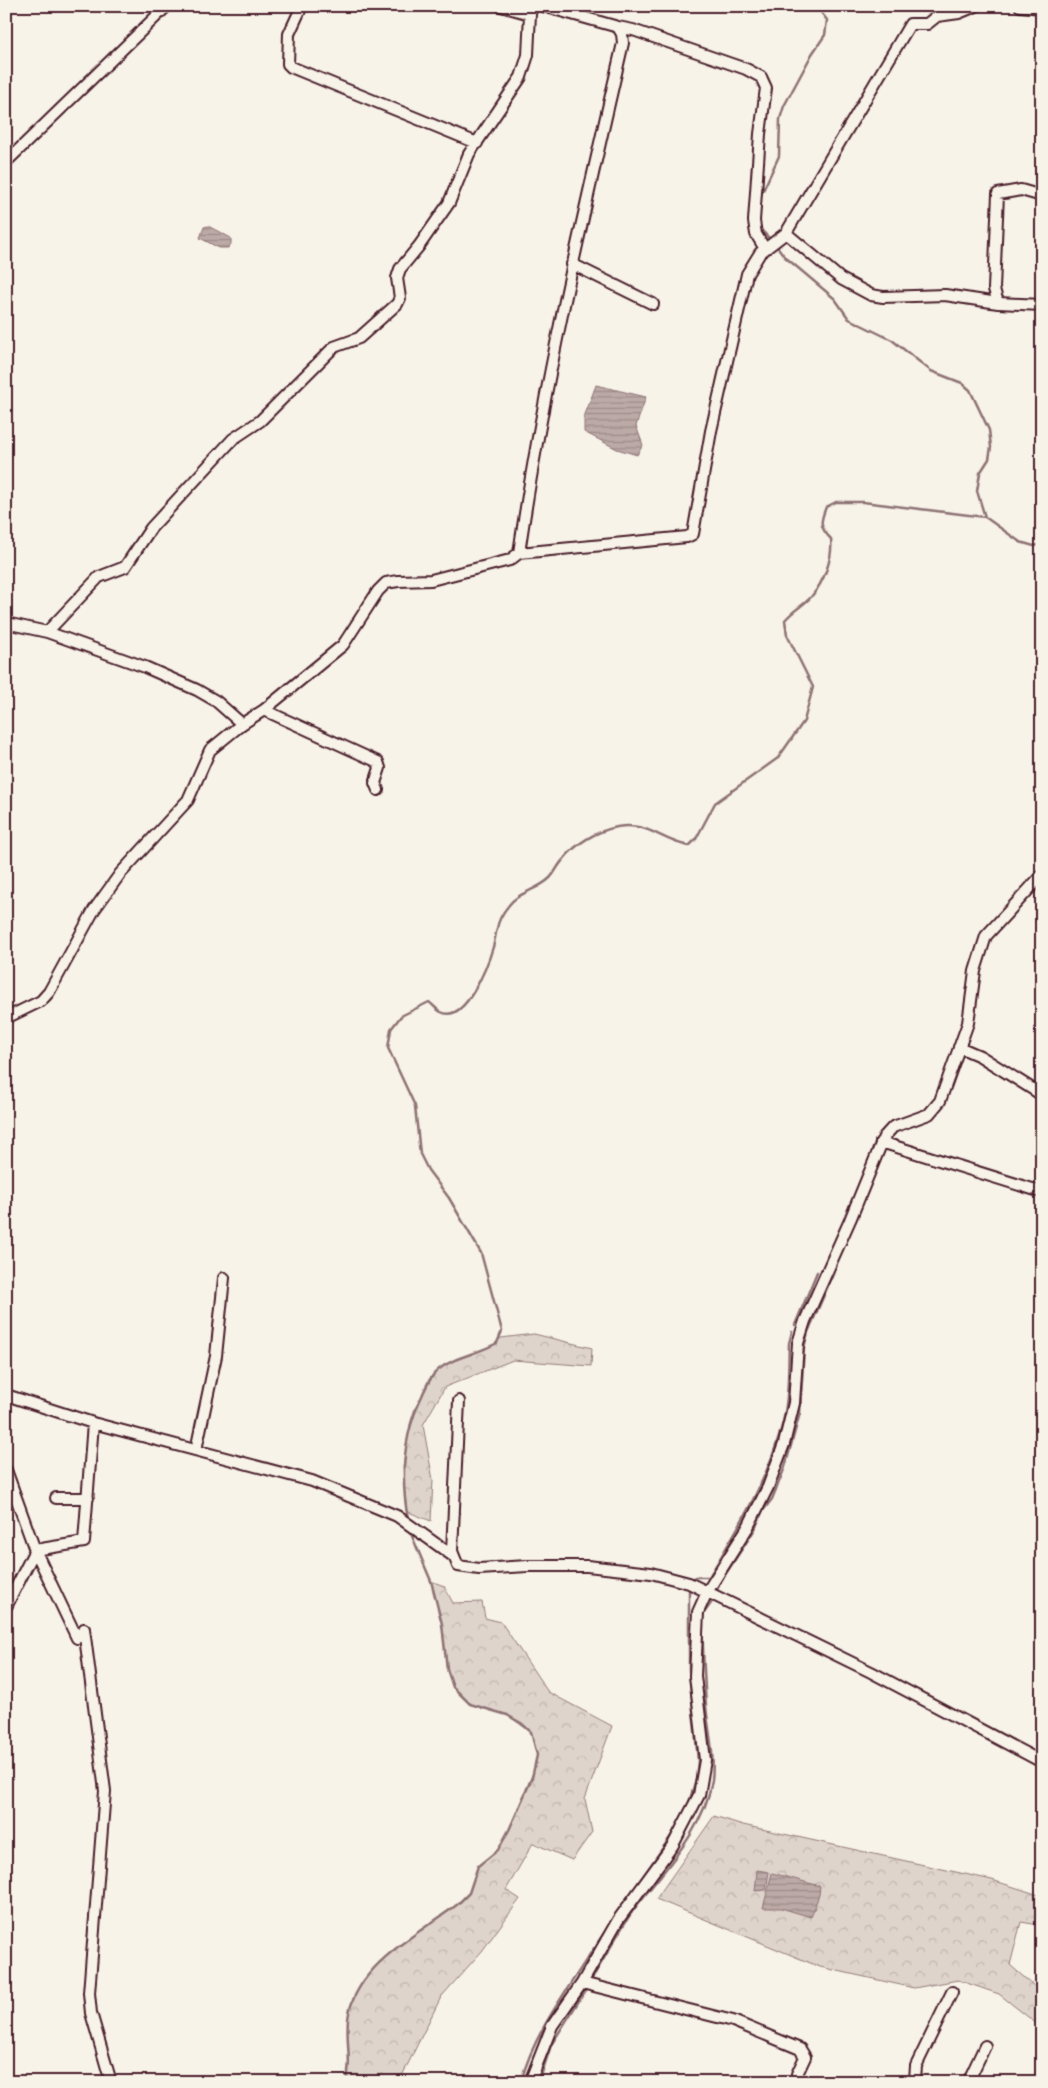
<svg xmlns="http://www.w3.org/2000/svg" width="1048" height="2088" viewBox="0 0 1048 2088" font-family="'Architects Daughter',sans-serif">
  <style>
    .forest { fill: url(#forest-crowns); stroke: #947a7c }
    .water { fill: url(#water-rules); stroke: #8e7275 }
    .lines { fill: none; stroke-linecap: round; stroke-linejoin: round }
    .stream { stroke: #8e7275; stroke-width: 2.5 }
    .minor-casing { stroke: #4a1f2b; stroke-width: 14 }
    .minor { stroke: #f7f3e8; stroke-width: 10 }
  </style>
  <defs>
    <pattern id="forest-crowns" width="20" height="18" patternUnits="userSpaceOnUse" patternTransform="scale(1.25)"><rect width="20" height="18" fill="#ded4cc"/><path d="M2 6a3 3 0 1 1 6 0M12 15a3 3 0 1 1 6 0" fill="none" stroke="#c0b6af"/></pattern>
    <pattern id="water-rules" width="6" height="5" patternUnits="userSpaceOnUse" patternTransform="scale(1.25)"><rect width="6" height="5" fill="#bcaaa7"/><path d="M0 2.5h6" fill="none" stroke="#9b8a88"/></pattern>
  </defs>
  <rect width="100%" height="100%" fill="#f7f3e8"/>
  <filter id="ink" filterUnits="userSpaceOnUse"><feTurbulence type="fractalNoise" baseFrequency=".02" numOctaves="2"/><feDisplacementMap in="SourceGraphic" scale="10" xChannelSelector="R" yChannelSelector="G"/><feConvolveMatrix kernelMatrix="1 2 1 2 8 2 1 2 1" color-interpolation-filters="sRGB"/></filter>
  <g filter="url(#ink)">
    <path class="forest" d="M534,1334L592,1348L591,1366L513,1360L445,1387L423,1425L433,1480L431,1521L406,1511L403,1467L410,1424L415,1408L436,1371L450,1362L493,1345L501,1338Z
      M431,1581L444,1586L453,1603L482,1602L485,1618L501,1622L548,1692L612,1726L585,1799L592,1832L572,1860L533,1843L506,1890L520,1899L482,1951L441,1997L399,2082H346C353,2060 344,2036 349,2013C360,1962 420,1933 458,1904L469,1893L478,1866L498,1850L509,1830L536,1765L537,1755L531,1732L507,1715L470,1704L453,1687L447,1669L442,1624Z
      M714,1816L743,1825L992,1880L1042,1896V1919L1039,1925L1021,1922L1010,1965L1042,1993V2028L999,1994L958,1980L914,1988L820,1967L656,1899Z"/>
    <path class="water" d="M208,226L231,238V244L228,248H219L200,238L204,227Z
      M596,385L646,397L636,426L643,445L637,455L617,449L584,432V417Z
      M757,1870L769,1872L766,1890L755,1891Z
      M772,1873L820,1886L819,1895L811,1917L781,1908H763Z"/>
    <g class="lines">
      <path class="stream" d="M760,197L779,156L780,119L784,106L812,54L825,35L827,20L816,6
        M759,222L761,230L772,241
        M776,245L785,257L835,299L849,319L892,340L931,371L962,383L970,390L989,430L991,447L989,459L980,473L977,491L985,517
        M795,1325L817,1272
        M408,1519C400,1476 403,1435 422,1396C426,1387 430,1376 438,1370C455,1356 478,1354 497,1343L502,1331L481,1253L449,1198L428,1170L420,1154L415,1106L388,1048L391,1029L401,1016L429,1002C433,1005 437,1010 441,1012C465,1025 488,964 493,947C495,941 495,935 497,929C498,921 504,911 509,905C517,893 538,890 550,878C555,873 558,865 563,860C576,843 597,831 617,827C648,821 660,841 689,846L696,839L715,803L778,758L804,721L813,687L787,635L785,620C793,610 803,606 811,597C824,582 833,558 831,539C819,527 820,522 826,507L836,502H863L985,517L1020,542L1034,546L1042,544
        M692,1580L695,1577H709C738,1528 769,1479 783,1422C789,1397 788,1369 789,1343L792,1332
        M716,1594L719,1584L755,1529L762,1512L772,1499L785,1467L800,1413L804,1348L808,1332L834,1272
        M688,1806L696,1779L698,1761L689,1670V1587
        M621,1908L676,1829
        M598,1942L612,1921
        M591,1980C605,1958 617,1934 632,1912C662,1871 704,1832 712,1780C715,1754 708,1730 706,1705C704,1677 703,1649 702,1621L704,1613L714,1599
        M346,2082C353,2060 344,2036 349,2013C360,1962 420,1933 458,1904L469,1893L478,1866L498,1850L509,1830L532,1778L537,1755L531,1732L521,1723L507,1715L470,1704L453,1687L447,1669L442,1624L431,1581L409,1529
        M521,2082C533,2034 568,1989 594,1948
        M539,2082L551,2045L587,1988"/>
      <g class="minor-casing">
        <path id="minor" d="M302,6L289,34L288,64L291,67L477,143
          M501,6L530,14
          M1020,6L1042,8
          M618,27L633,30L746,69L761,77L766,88L760,134L754,221L756,234L765,249
          M6,162L167,6
          M786,233L910,24H927L937,16L959,13L976,6
          M572,264L653,304
          M998,303L994,289L998,194L1021,190L1042,196
          M519,553L687,537L693,534L711,431L747,274L760,253L786,233L841,279L871,295L883,297L945,295L998,303L1042,305
          M6,623L47,632L145,667L197,690L216,701L242,724
          M47,632L99,577L125,567L151,528L233,439L260,421L334,347L359,338L397,304L400,298L397,278L400,269L419,246L449,203L469,154L521,77L528,55L530,14L532,6
          M264,710L378,762L380,768L375,783L378,790
          M6,1018L41,1001L49,992L94,910L120,874L188,800L210,750L242,724L264,710L343,645L378,591L386,583L398,581L431,580L510,560L519,553C544,381 584,212 623,43L622,34L618,27L543,6
          M959,1047L980,1056L1042,1095
          M881,1142L1042,1192
          M6,1395L93,1423L312,1481L397,1516L453,1556
          M459,1401L452,1551L458,1566L479,1569L528,1566H587L651,1573L689,1583L871,1672L1042,1762
          M196,1450L216,1356L224,1278
          M6,1470L35,1550L77,1638L84,1629L105,1791L89,1993L91,2013L111,2082
          M56,1498H88
          M6,1607L35,1550L84,1542L93,1423
          M582,1983L733,2021L800,2049L805,2057L797,2074L798,2082
          M915,2079L916,2066L952,1992
          M530,2082L552,2026L582,1983L618,1920L673,1845L699,1795L705,1760L695,1676L698,1612L707,1592L748,1527L768,1487L784,1444L794,1403L798,1343L805,1321L850,1220L884,1137L893,1127L929,1114L940,1101L968,1023L975,971L986,936L1042,875
          M968,2082L985,2046"/>
      </g>
      <use href="#minor" class="minor"/>
    </g>
  </g>
  <rect width="1048" height="2088" fill="none" stroke="#f7f3e8" stroke-width="25"/>
  <rect x="12" y="12" width="1023" height="2063" fill="none" stroke="#4a1f2b" stroke-width="2" filter="url(#ink)"/>
</svg>
